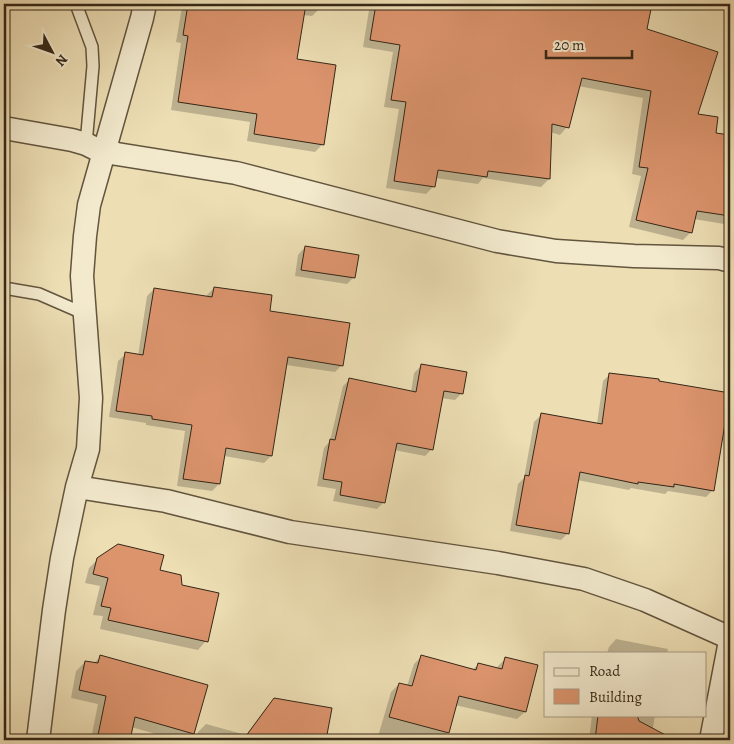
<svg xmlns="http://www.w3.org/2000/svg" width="734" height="744" viewBox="0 0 734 744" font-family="Alegreya,serif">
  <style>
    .shadow { fill: #0003 }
    .building { fill: #dc946d; stroke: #342717 }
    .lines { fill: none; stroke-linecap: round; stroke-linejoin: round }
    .service-casing { stroke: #62553e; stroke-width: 14 }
    .minor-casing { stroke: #62553e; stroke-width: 25 }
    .service { stroke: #f3eace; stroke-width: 11 }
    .minor { stroke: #f3eace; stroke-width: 22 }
  </style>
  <rect width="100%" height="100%" fill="#eddeb4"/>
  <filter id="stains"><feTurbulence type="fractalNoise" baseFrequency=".004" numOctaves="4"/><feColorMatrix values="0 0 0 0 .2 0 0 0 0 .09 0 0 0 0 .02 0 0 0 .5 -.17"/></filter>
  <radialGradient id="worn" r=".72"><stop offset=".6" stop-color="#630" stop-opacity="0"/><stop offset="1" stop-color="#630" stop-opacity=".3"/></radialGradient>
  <path class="shadow" d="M173,4H320L319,9L312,16L303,15L296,60L323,144L315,152L247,141L250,122L171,110L181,43L176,42L182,7L172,6Z
    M329,4H615L650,10L646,30L696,115L714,134L730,136V225L694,219L691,232L683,240L629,227L641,176L632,174L643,98L578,86L567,127L560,135L550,132L549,179L541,187L483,178L478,184L435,178L434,186L426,194L386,188L399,109L384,107L393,52L363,47L369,10Z
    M305,247L354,277L347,284L295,276L298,255Z
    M214,288L268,312L342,365L335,372L286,365L271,456L264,463L224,456L219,484L212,491L177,486L185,431L146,425V423L109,417L118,361L126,354L138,356L147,296L154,289L207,297V295Z
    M421,366L462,393L455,400L441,398L432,449L425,456L394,450L384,502L377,509L333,501L336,489L317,486L324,448L330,441L343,386L350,379L411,393L414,373Z
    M610,374L713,490L706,497L668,491L665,494L631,488L629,490L577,480L568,533L561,540L510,531L518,484L524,478L534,422L541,415L597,424L603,381Z
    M98,559L181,586L206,641L198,650L100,629L103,616L93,615L100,586L85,583L89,568Z
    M616,639L668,649L667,653H607L609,647Z
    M422,656L472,670L478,665L497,669L498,666L506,658L525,712L517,719L455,705L445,740H377L391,692L399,684L407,686L414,664Z
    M100,657L193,733L187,740H177L131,727L128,740H85L92,734L98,704L71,698L76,671L85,662L93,664Z
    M274,700L326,735L358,740H195L198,732L206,724L246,735L266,708Z
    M592,715H655L651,740H589Z"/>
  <path class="building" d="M188,4H306L297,59L336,65L324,145L254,134L257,114L178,102L188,36L183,35Z
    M376,4H622L651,9L647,29L718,52L698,114L718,117L716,133L730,135V216L697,211L692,233L636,220L648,168L639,167L651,91L582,78L569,128L552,124L550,179L488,171L487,177L438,170L435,187L394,181L406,102L391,100L400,45L370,40Z
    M305,246L359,255L355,278L301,270Z
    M214,287L272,295L270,311L350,323L343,366L288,357L272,456L226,448L220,484L183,479L192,425L152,419V416L116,411L125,352L143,355L154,288L212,297Z
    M421,364L467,372L463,394L444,391L433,450L397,443L385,503L340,495L342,482L323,479L330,439L335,440L349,378L416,392Z
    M609,373L659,379V381L730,393L714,491L674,484V487L638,482V484L580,472L569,534L516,525L525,475L529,476L541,413L602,424Z
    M118,544L164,555L160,570L181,575L182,585L219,593L208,642L108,620L111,608L101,606L108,578L93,574L97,558Z
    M100,655L208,685L194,734L135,717L130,740H97L106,696L79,690L85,661L98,663Z
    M421,655L476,670L478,663L502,669L505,657L538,665L526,712L459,696L449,733L389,717L399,683L412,686Z
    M274,698L332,708L326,740H243Z
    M598,715H637L639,721L675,740H595Z"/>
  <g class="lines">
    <g class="service-casing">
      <path id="service" d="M76,4L92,47L93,66L86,144
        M4,288L39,294L85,314"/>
    </g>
    <g class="minor-casing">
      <path id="minor" d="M4,128L72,140L86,144L96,149L117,154L236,173L497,241L556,251L634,256L719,258L730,261
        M77,487L166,501L290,532L498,563L584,579L645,600L730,638
        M38,740L54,610L62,558L77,487L88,449L91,398L82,276L85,236L89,205L142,18L145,4
        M711,740L730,641"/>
    </g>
    <use href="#service" class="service"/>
    <use href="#minor" class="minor"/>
  </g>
  <rect width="734" height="744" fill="none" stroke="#eddeb4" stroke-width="20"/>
  <rect x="5" y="5" width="724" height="734" fill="none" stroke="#342717" stroke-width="2.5"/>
  <rect x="10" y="10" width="714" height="724" fill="none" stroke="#342717"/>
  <rect x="544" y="652" width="162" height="65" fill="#f3eace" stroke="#a79c85"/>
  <rect x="554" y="668" width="25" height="8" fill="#f3eace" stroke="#a79c85"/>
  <text x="589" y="676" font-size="15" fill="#342717">Road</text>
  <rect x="554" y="689" width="25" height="15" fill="#dc946d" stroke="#a79c85"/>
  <text x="589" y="702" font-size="15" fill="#342717">Building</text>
  <g transform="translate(52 52) rotate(131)" stroke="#f3eace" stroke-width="4" paint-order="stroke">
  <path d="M0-4L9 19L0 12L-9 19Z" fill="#342717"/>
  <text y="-8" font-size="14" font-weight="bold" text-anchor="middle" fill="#342717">N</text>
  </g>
  <path d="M546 50v8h86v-8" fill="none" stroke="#342717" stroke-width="2.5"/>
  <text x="554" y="50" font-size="15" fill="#342717" stroke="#f3eace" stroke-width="4" paint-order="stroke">20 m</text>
  <rect width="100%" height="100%" filter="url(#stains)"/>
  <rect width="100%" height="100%" fill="url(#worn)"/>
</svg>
